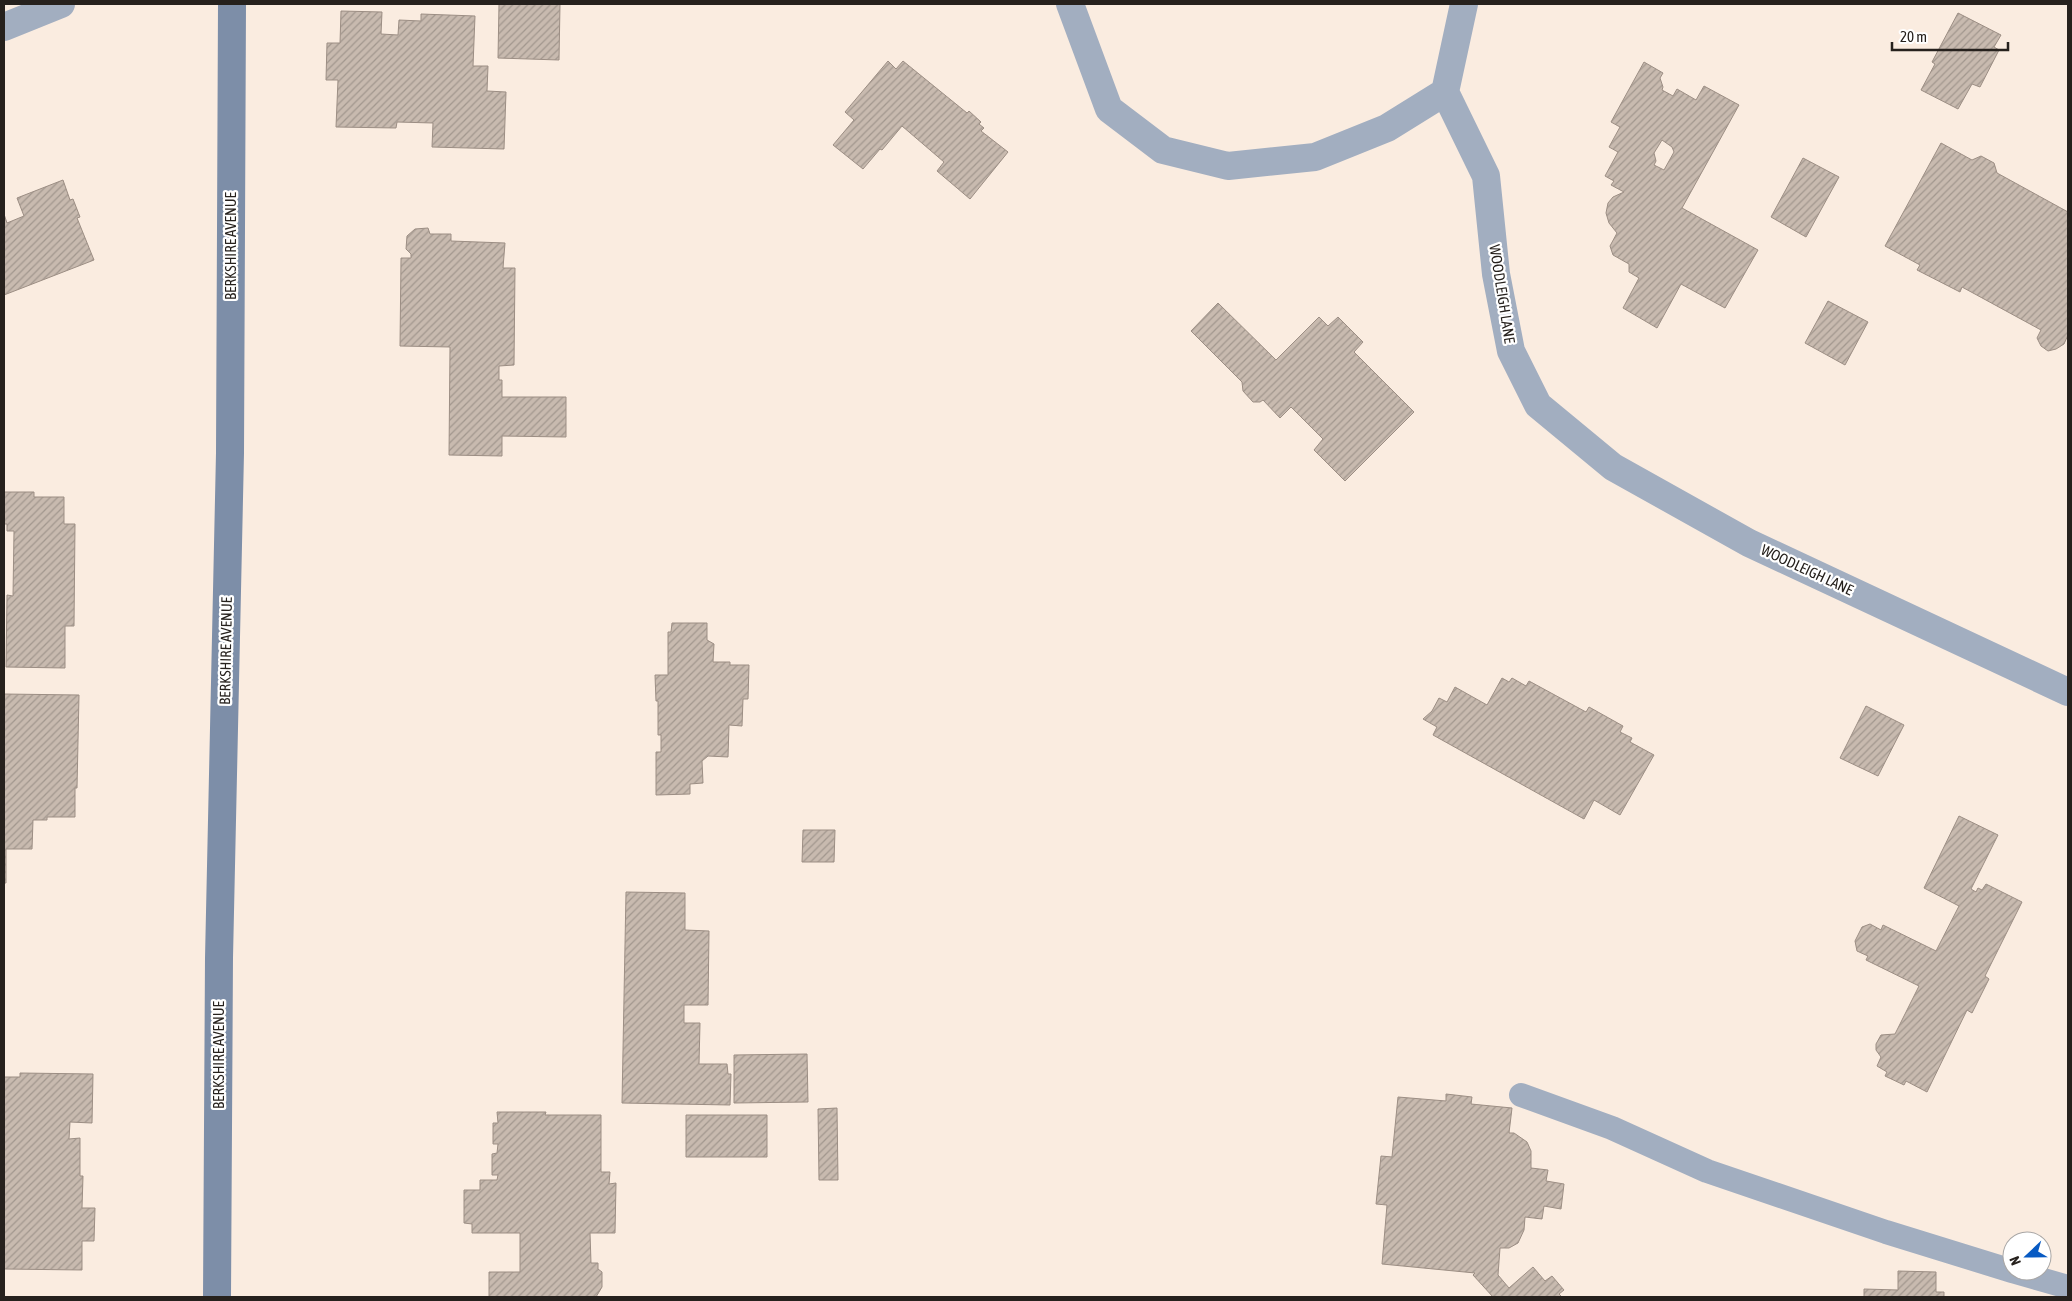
<svg xmlns="http://www.w3.org/2000/svg" width="2072" height="1301" viewBox="0 0 2072 1301" font-family="'Asap Condensed',sans-serif">
  <style>
    .building { fill: url(#building-hatch); stroke: #9c8e84; fill-rule: evenodd }
    .lines { fill: none; stroke-linecap: round; stroke-linejoin: round }
    .lane { stroke: #a2aec0; stroke-width: 24 }
    .street { stroke: #a2aec0; stroke-width: 28 }
    .secondary { stroke: #7d8ea8; stroke-width: 28 }
    .labels { text-anchor: middle; stroke-width: 4.5; stroke-linejoin: round; paint-order: stroke }
    .street-label { font-size: 15px; fill: #26211d; stroke: #fff }
  </style>
  <defs>
    <pattern id="building-hatch" width="6" height="6" patternUnits="userSpaceOnUse" patternTransform="scale(1.25)"><rect width="6" height="6" fill="#c8baaf"/><path d="M-1 1l2-2M0 6l6-6M5 7l2-2" fill="none" stroke="#a2978e"/></pattern>
  </defs>
  <rect width="100%" height="100%" fill="#faece0"/>
  <path class="building" d="M499,4H560L559,60L498,58Z
    M341,11L382,12L381,34L398,35L399,20L421,21V14L475,16L473,66H488L487,91L506,92L504,149L432,147L433,123L397,122L396,128L336,127L338,80H326L327,43H340Z
    M1958,13L2001,35L1994,47L1999,50L1980,87L1972,84L1958,109L1921,90L1935,64L1932,62Z
    M888,61L896,69L903,61L967,113L969,111L981,122L979,124L984,128L981,131L1008,152L970,199L937,171L944,162L902,126L882,150L880,149L863,169L833,145L854,120L845,112Z
    M1644,62L1663,73L1660,78L1663,87L1662,90L1673,96L1677,89L1696,100L1704,86L1739,105L1682,208L1758,250L1725,308L1681,284L1657,328L1623,308L1639,278L1629,272V264L1613,255L1610,246L1617,233L1609,223L1606,213L1608,203L1613,197L1624,192L1611,185L1614,181L1605,176L1618,152L1609,147L1620,127L1611,122ZM1662,140L1672,147L1674,152L1664,170L1654,165L1656,161L1654,153Z
    M1941,143L1972,160L1981,156L1994,163L1997,173L2068,212V335L2064,344L2056,349L2048,351L2041,346L2037,338L2041,330L1962,287L1960,292L1917,270L1920,265L1885,246Z
    M1803,158L1839,177L1806,237L1771,217Z
    M63,180L70,200L73,199L80,217L77,218L94,260L4,295V214L7,223L24,216L17,198Z
    M428,228L430,234H451V241L505,243L503,268H515L514,365L499,366V380H502V397H566V437L502,436V456L449,455L450,347L400,346L401,258H411V254L406,249L407,236L415,229Z
    M1828,301L1868,322L1845,365L1805,343Z
    M1218,303L1276,360L1319,317L1328,326L1338,317L1363,342L1354,352L1414,412L1345,481L1314,450L1323,439L1291,407L1280,418L1263,400L1260,402H1253L1243,391L1242,382L1191,331Z
    M4,492H34V497H64V524H75L74,626H65V668L6,667L7,595L13,596L14,531H7V524H4Z
    M672,623H707V640L714,644L713,662H730V665H749L748,699H743L742,726L729,725L728,757L708,756L702,761L703,783L690,784V794L656,795V752H661V735H658V701H656L655,675H668V632H671Z
    M1502,678L1509,682L1512,678L1526,686L1529,681L1586,712L1589,707L1623,726L1620,732L1632,738L1630,742L1654,755L1620,815L1594,800L1584,819L1433,735L1437,727L1423,719L1432,711L1439,698L1447,702L1455,687L1487,705Z
    M4,694L79,695L77,788H75V817H47V820H33L32,849H6V883H4Z
    M1866,706L1904,725L1878,776L1840,758Z
    M1959,816L1998,835L1971,889L1976,892L1978,888L1982,890L1986,884L2022,902L1985,976L1989,979L1972,1013L1967,1010L1927,1092L1906,1081L1904,1085L1885,1076L1887,1072L1877,1066L1881,1057L1876,1050V1044L1881,1035L1895,1034L1919,986L1866,960L1868,956L1857,951L1855,941L1862,927L1870,924L1881,930L1883,925L1936,951L1959,906L1924,888Z
    M803,830H835L834,862H802Z
    M626,892L685,893V930L709,931L708,1005H684V1023H700L699,1064H727L728,1074H731L730,1105L622,1103Z
    M807,1054L808,1102L734,1103V1055Z
    M20,1073L93,1074L92,1123L70,1122L69,1139L80,1138V1176H83L82,1208H95L94,1241H82V1270L4,1269V1077H20Z
    M1446,1094L1472,1097L1471,1104L1512,1108L1509,1133H1514L1527,1142L1531,1151V1168L1548,1170L1546,1181L1564,1184L1561,1209L1544,1206L1542,1219L1525,1217L1524,1230L1518,1243L1509,1248H1500L1498,1275L1509,1288L1533,1267L1545,1281L1552,1276L1564,1290L1559,1294L1562,1297H1493L1473,1275L1475,1273L1382,1264L1387,1205L1376,1204L1381,1156L1392,1157L1398,1097L1446,1101Z
    M837,1108L838,1180H819L818,1109Z
    M497,1112H546L545,1115H601V1172H610L609,1184L616,1183L615,1233H590L591,1263H598V1269L602,1272V1287L596,1297H489V1272H520V1233H472V1224L464,1223V1190H480V1180H497L498,1175H492V1154L497,1153L498,1144H493V1123H498Z
    M686,1115H767V1157H686Z
    M1898,1271L1936,1272V1292H1944V1297H1864V1289L1898,1290Z"/>
  <g class="lines">
    <path class="lane" d="M1521,1095L1612,1128L1707,1171L1886,1232L2012,1271
      M2012,1271L2068,1287"/>
    <path class="street" d="M1070,4L1109,109L1163,150L1228,166L1315,157L1387,128L1445,92L1486,176L1496,274L1511,351L1538,405L1613,467L1749,543L2068,692
      M4,27L61,4
      M1445,92L1464,4"/>
    <path class="secondary" d="M217,1297L219,958L230,453L232,4"/>
  </g>
  <g class="labels">
    <g class="street-label">
      <text transform="translate(231 246) rotate(-90)" y="5">BERKSHIRE AVENUE</text>
      <text transform="translate(1502 294) rotate(81)" y="5">WOODLEIGH LANE</text>
      <text transform="translate(1807 570) rotate(25)" y="5">WOODLEIGH LANE</text>
      <text transform="translate(226 651) rotate(-89)" y="5">BERKSHIRE AVENUE</text>
      <text transform="translate(219 1055) rotate(-90)" y="5">BERKSHIRE AVENUE</text>
    </g>
  </g>
  <rect width="2072" height="1301" fill="none" stroke="#26211d" stroke-width="10"/>
  <g transform="translate(2027 1256) rotate(248)"><circle r="24" fill="#ffffff" stroke="#a8a6a5"/>
  <path d="M0-4L9 19L0 12L-9 19Z" fill="#075ac3"/>
  <text y="-8" font-size="14" font-weight="bold" text-anchor="middle" fill="#26211d">N</text>
  </g>
  <path d="M1892 42v8h116v-8" fill="none" stroke="#26211d" stroke-width="2.5"/>
  <text x="1900" y="42" font-size="15" fill="#26211d" stroke="#ffffff" stroke-width="4" paint-order="stroke">20 m</text>
</svg>
